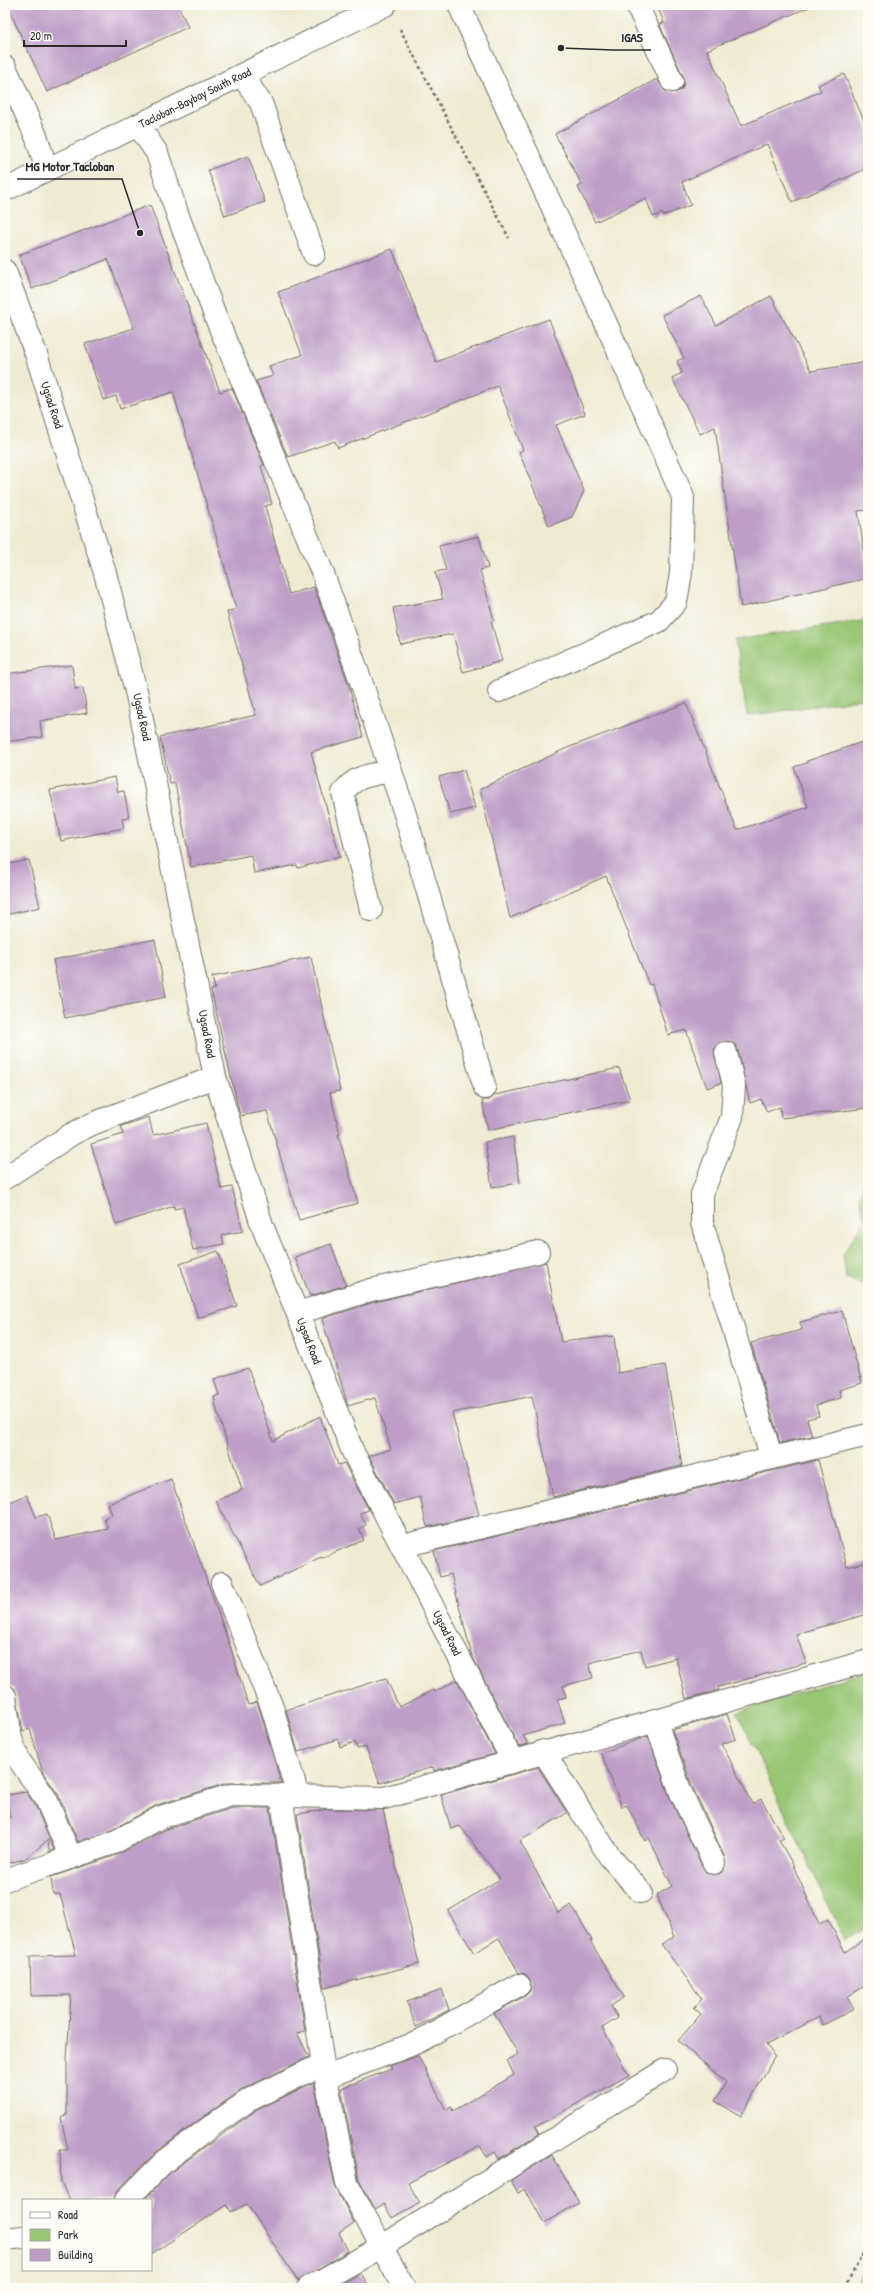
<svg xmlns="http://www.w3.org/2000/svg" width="873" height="2293" viewBox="0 0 873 2293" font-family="'Patrick Hand',sans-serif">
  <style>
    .green { fill: #98c675; stroke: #627850 }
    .building { fill: #be9dc7 }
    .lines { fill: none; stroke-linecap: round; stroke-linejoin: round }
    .minor-casing { stroke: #706e66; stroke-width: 24 }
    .major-casing { stroke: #706e66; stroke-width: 24 }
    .path { stroke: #706e66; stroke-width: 2.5; stroke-dasharray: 3 3; stroke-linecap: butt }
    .minor { stroke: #fff; stroke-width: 22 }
    .major { stroke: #fff; stroke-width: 22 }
    .labels { text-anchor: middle; stroke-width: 3; stroke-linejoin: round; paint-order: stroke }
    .street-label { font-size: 12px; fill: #2b2b2b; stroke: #fdfcf7 }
    .leader { fill: none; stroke: #2b2b2b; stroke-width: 1.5 }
    .callout-dot { fill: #2b2b2b; stroke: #fdfcf7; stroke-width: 1.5 }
    .callout-label { font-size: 13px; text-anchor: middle; font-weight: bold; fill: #2b2b2b; stroke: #fdfcf7; stroke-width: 3; stroke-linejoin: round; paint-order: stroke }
  </style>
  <rect width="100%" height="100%" fill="#fdfcf7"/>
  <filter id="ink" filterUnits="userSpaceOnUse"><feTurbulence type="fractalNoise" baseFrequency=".025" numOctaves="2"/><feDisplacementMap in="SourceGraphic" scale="8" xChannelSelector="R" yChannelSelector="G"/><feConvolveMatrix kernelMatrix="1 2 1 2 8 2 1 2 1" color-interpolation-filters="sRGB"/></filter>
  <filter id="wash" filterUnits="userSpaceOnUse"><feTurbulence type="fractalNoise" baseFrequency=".012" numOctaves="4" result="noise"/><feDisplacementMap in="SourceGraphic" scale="16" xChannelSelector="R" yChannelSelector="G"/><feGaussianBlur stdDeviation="0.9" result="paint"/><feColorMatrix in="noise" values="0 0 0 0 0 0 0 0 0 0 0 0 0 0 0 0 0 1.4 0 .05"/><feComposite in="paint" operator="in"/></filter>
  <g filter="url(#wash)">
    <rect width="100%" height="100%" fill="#efebd3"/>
    <path class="green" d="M868,620V698L747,716L735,640Z
      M865,1181H868L867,1286L846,1278L843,1254L865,1219L859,1197Z
      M868,1671V1925L845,1940L737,1712Z
      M868,2262V2288H854Z"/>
    <g id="blocks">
      <path class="building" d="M7,5H178L188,27L47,92Z
        M657,5H814L707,50L741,126L821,91L818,85L844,74L868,130V168L792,202L767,144L682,182L691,205L663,216L662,213L653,217L646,198L595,222L578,187L582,185L555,134L657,79L665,91L677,92L682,89L684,83L683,76L661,28L660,24L664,23Z
        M248,156L265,202L225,216L208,170Z
        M150,205L220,392L232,388L264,465L261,466L272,504L265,506L289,594L314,587L347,680L363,737L311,752L340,857L298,868L297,865L254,873L251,855L191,867L175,783L170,784L160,737L256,715L227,612L236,609L219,546L173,392L120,409L116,396L103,400L85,344L134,328L108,259L32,289L19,255Z
        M392,249L436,362L549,319L585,414L556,425L584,491L572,517L549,526L519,452L523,450L498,386L338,448L335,441L288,457L256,381L273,376L269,366L302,355L278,292Z
        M701,296L716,325L771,296L811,371L868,362V510L858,511L868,578L741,607L715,427L700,434L672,378L682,373L677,361L684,358L662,315Z
        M479,536L488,568L480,570L494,620L491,621L502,661L463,672L453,634L400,644L393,608L443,599L435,572L446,570L439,546Z
        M72,665L75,689L83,688L87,713L40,721L42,737L5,742V674Z
        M686,703L737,830L808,807L794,767L807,763V761L868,740V1108L781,1118L780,1107L767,1112L761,1099L750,1103L738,1050L735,1044L729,1041L718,1044L714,1050L721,1083L707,1088L686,1030L668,1035L652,984L649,985L606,876L510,918L480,789L567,748Z
        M464,770L475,808L450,814L439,777Z
        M115,777L118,792L124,791L129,818L122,819L124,828L61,841L50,790Z
        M29,860L40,907L5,915V865Z
        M151,940H155L166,997L65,1018L53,960Z
        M311,957L340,1091L330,1093L340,1134H338L358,1203L299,1220L267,1111L240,1116L211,990L215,989L212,977Z
        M619,1068L630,1100L488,1130L482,1100H489L495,1095Z
        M149,1117L153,1135L206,1123L221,1189L232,1187L243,1231L222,1235L224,1244L193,1250L183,1207L174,1209V1206L116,1225L91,1144L123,1134L121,1126Z
        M513,1137L520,1183L492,1187L485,1142Z
        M331,1244L346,1285L310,1296L295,1257Z
        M218,1251L237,1306L198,1318L180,1264Z
        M546,1262L561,1342L614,1336L618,1373L665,1365L682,1466L553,1497L532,1396L452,1413L479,1515L427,1527L420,1497L394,1504L369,1456L391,1449L375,1398L348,1406L322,1319L374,1302Z
        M842,1311L862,1383L839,1390L841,1398L816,1405L819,1416L807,1419L812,1436L780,1443L751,1343L802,1330L800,1322Z
        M248,1368L273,1441L320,1416L338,1465L344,1463L369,1510L360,1513L366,1525L359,1529L364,1540L321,1558V1557L260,1586L216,1501L242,1490L217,1411L214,1397L219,1395L214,1379Z
        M818,1460L847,1567L868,1562V1614L796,1634L806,1663L718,1687L719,1690L686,1699L676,1658L645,1666L641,1650L589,1663L593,1678L563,1686L566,1697L557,1699L565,1723L523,1736L528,1744L519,1747L472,1656L451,1574L440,1577L434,1551Z
        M171,1479L231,1649L248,1705L257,1702L260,1711L281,1783H227L157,1805L108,1832L78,1842L58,1794L43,1773L30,1729L23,1731L15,1689L5,1684V1504L27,1495L36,1517L47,1514L56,1540L108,1529L104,1518L112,1515L108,1504Z
        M386,1678L399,1707L434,1690L435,1692L457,1680L495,1754L434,1771L433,1767L380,1783L366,1747L357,1749L355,1742L340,1747L338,1739L298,1752L286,1710Z
        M727,1714L736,1739L722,1744L752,1804L761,1799L784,1838L779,1840L792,1863L819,1924L828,1919L845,1952L868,1936V1984L847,1997L854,2009L823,2025L819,2017L766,2045L775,2056L741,2116L715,2101L726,2082L678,2041L701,2014L694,2008L702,1999L661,1944L674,1937L657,1895L672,1886L649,1838L645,1841L627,1805L622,1807L601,1753L648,1736L670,1798L703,1868L707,1873L719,1874L724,1870L725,1858L693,1788L672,1730Z
        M538,1767L567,1813L520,1841L558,1913L571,1905L592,1940L590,1941L624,1997L611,2006L618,2018L602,2028L629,2075L535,2127L539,2134L499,2159L495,2152L487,2157L480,2146L408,2183L420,2203L392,2218L384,2204L375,2209L359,2179L341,2088L392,2069L390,2066L418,2056L446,2110L451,2107L453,2111L514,2075L507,2060L518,2054L494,2013L525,1996L530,1991V1979L525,1974L519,1973L499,1938L474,1953L448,1911L500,1879L460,1826L451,1829L441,1795Z
        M26,1792L35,1805L54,1850L49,1852L48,1840L25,1859L5,1864V1818H10L6,1795Z
        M233,1808H270L305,2031L297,2033L309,2057L243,2089L203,2117L155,2153L117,2191L114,2200H69L61,2182L60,2150H68L61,2118L67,2115V2059L71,1995L31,1996L30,1956L76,1955L60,1894H53L51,1877L117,1855L166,1829Z
        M330,1809L383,1810L419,1964L324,1988L297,1814Z
        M442,1989L449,2010L416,2027L407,2002Z
        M314,2082L335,2186L354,2223L339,2233L348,2251L298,2281L247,2204L231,2212L227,2205L151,2254V2200H144L172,2171L255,2111Z
        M552,2155L579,2203L544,2223L525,2189L518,2193L511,2180Z
        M361,2273L369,2288H334Z"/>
    </g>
  </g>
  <g filter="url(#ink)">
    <use href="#blocks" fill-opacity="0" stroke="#706e66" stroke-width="1"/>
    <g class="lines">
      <g class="minor-casing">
        <path id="minor" d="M459,5L604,319L683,497L681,573L676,602L659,621L499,691
          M637,5L672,81
          M5,67L36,136L47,170
          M242,75L261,103L314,254
          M138,125L157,153L177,213L216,318L323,574L363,687L405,814L485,1088
          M5,271L36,354L105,573L137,695L215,1077L262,1225L353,1452L512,1760
          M371,910L343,793C355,775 371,775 391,771
          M726,1053L734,1085L732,1117L702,1194V1223L771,1456
          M5,1178L72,1134L92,1124L215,1077
          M298,1313L371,1290L538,1252
          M402,1546L868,1435
          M222,1583L272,1707L298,1796
          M5,1696L11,1739L19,1760L46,1799L71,1858
          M655,1720L681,1793L714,1863
          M543,1751L610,1857L641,1892
          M281,1795L323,2064L347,2183L404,2288
          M5,1880L113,1843L161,1817L231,1795L384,1798L868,1661
          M326,2077L416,2043L519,1985
          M126,2200L164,2162L210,2127L249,2100L323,2064
          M5,2239L23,2237
          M308,2288L381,2247L665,2070"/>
      </g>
      <g class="major-casing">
        <path id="major" d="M5,190L385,5"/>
      </g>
      <path class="path" d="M400,29L509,238
        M844,2288L868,2245"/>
      <use href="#minor" class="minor"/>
      <use href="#major" class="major"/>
    </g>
  </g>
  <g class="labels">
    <g class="street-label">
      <text transform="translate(195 98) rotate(-26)" y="4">Tacloban-Baybay South Road</text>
      <text transform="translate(52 405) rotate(72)" y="4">Ugsad Road</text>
      <text transform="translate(142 717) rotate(78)" y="4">Ugsad Road</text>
      <text transform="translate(207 1034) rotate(79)" y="4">Ugsad Road</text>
      <text transform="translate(309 1341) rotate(68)" y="4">Ugsad Road</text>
      <text transform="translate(447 1633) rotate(63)" y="4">Ugsad Road</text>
    </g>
  </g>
  <path class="leader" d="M561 48L613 50H651M140 233L122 179H17"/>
  <g class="callout-dot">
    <circle cx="561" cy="48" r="4"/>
    <circle cx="140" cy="233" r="4"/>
  </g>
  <g class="callout-label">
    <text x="632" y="42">IGAS</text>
    <text x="70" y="171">MG Motor Tacloban</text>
  </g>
  <rect width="873" height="2293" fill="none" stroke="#fdfcf7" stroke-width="20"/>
  <rect x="22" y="2199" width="130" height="72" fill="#fdfcf7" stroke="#a9a8a5"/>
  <rect x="30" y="2212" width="20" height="6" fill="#ffffff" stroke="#a9a8a5"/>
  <text x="58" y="2219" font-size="12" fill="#2b2b2b">Road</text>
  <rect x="30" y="2229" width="20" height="12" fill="#98c675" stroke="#a9a8a5"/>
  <text x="58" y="2239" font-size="12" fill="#2b2b2b">Park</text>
  <rect x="30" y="2249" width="20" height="12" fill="#be9dc7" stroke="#a9a8a5"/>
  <text x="58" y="2259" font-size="12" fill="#2b2b2b">Building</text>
  <path d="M24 40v6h102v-6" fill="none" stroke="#2b2b2b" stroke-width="2"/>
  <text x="30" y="40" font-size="12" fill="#2b2b2b" stroke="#fdfcf7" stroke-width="3" paint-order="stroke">20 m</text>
</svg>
